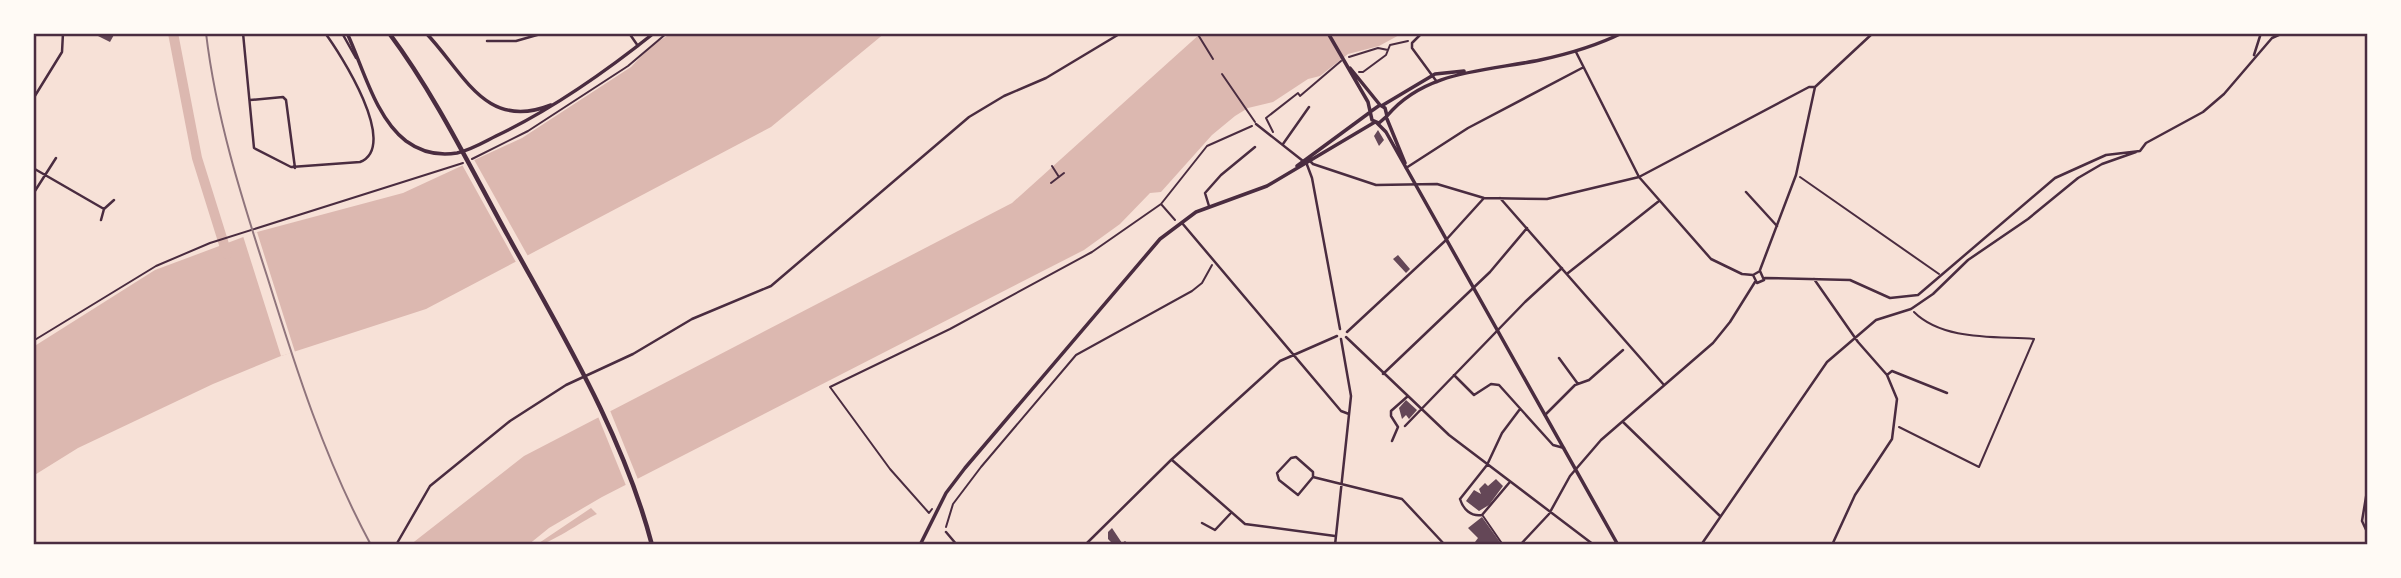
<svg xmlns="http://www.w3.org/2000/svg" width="2401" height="578" viewBox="0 0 2401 578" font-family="Jost,sans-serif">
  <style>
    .water { fill: #dcb8b0 }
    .pier { fill: #f7e1d7 }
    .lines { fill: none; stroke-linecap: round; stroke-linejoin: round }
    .river { stroke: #dcb8b0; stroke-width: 10 }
    .building { fill: #644757 }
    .path { stroke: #4a2c40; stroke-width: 2 }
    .service { stroke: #4a2c40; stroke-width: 2 }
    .pedestrian { stroke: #4a2c40; stroke-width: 2 }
    .minor { stroke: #4a2c40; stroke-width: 2.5 }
    .secondary { stroke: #4a2c40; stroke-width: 3.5 }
    .primary { stroke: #4a2c40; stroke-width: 4.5 }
    .rail { stroke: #8f747c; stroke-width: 2 }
    .neatline { fill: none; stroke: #4a2c40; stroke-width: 2.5 }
  </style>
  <rect width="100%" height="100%" fill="#f7e1d7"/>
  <path class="water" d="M672,33H885L771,127L426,309L281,356L213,384L78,448L33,476V347L155,270L257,232L403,193L522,138L631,67L652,45Z
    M1201,33H1403L1379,46L1348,54L1320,76L1308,79L1273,102L1248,108L1235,116L1212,135L1161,192L1150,193L1120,224L1084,250L602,497L549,528L528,545H410L524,456L1012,203Z
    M591,508L597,514C582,521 549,545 536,545Z"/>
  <path class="pier" d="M472,156L529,258L517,264L460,161Z
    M257,232L295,352L281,356L243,236Z
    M609,408L639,482L627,488L597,414Z"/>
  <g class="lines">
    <path class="river" d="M173,33L197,158L227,254"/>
  </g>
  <path class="building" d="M92,33H115L110,42Z
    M1378,130L1384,140L1379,146L1374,136Z
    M1398,255L1410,269L1406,273L1393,259Z
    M1406,400L1417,410L1409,419L1406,415L1402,419L1399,408Z
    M1496,479L1503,486L1489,505L1479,511L1466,501L1474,490L1481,494L1479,489L1485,483L1488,486Z
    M1482,517L1502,545H1477L1475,542L1478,538L1468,528Z
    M1112,528L1122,543L1125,541L1130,545H1114L1108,539V532Z"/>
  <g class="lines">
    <path class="path" d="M1349,57L1378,48L1388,50
      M1359,72H1363L1386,55L1390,45L1408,41
      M1273,132L1266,118L1298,93L1300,96L1341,61
      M472,159L528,131L628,66L667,33
      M1052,166L1059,177
      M1800,177L1939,274
      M1051,183L1064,173
      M1175,220L1161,204L1207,146L1252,126
      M33,341L156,266L210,243L463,163
      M1899,427L1979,467L2034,339C1996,336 1943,341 1914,312
      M932,509L929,513L890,469L830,387L950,329L1092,252L1161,204
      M946,527L953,504L981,467L1076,355L1192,291L1202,283L1212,265"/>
    <path class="service" d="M1483,516L1503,545"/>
    <path class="pedestrian" d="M1197,33L1213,59
      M1222,74L1255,122"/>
    <path class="minor" d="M243,33L254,148L291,167L360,162C400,146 340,53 325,33
      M342,33L356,58
      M629,33L638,46
      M1422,33L1412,43V48L1437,82
      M487,41H516L544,33
      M1576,52L1639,177L1711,259L1742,274L1753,275L1760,271L1764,280L1757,283L1753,275
      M2254,55L2261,33
      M33,99L62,52L63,33
      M250,100L283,97L286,100L295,168
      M1256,124L1303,161
      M1283,144L1309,107
      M1309,160L1313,164L1376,185L1437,184L1484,198L1547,199L1639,177L1809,87H1815L1873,33
      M1306,162L1312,178L1340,329
      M33,168L104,209
      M1406,168L1468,128L1582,68
      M1746,192L1777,226
      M33,194L56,158
      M1500,198L1664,385
      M1209,206L1205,193L1221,175L1255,147
      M101,220L104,209L114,200
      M1182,223L1341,411L1349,414
      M1760,270L1796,175L1815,87
      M1568,273L1659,201
      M1765,278L1850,280L1890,298L1918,295L2055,178L2106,155L2140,151L2146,143L2203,112L2224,94L2272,38L2283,33
      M1814,279L1858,342L1887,375L1897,399L1892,439L1855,495L1832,545
      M1347,332L1445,241L1484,198
      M1346,337L1449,435L1594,545
      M1559,358L1578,384
      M1383,374L1490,272L1527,228
      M1454,375L1474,395L1491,384L1499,385L1553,445L1564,448
      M1887,375L1892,371L1947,393
      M1545,415L1575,385L1589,380L1623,350
      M1623,422L1720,516
      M1405,426L1525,302L1562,268
      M1392,441L1398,427L1391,416V411L1408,396
      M1172,460L1245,524L1335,536
      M1313,477L1298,495L1279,480L1277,473L1291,458L1296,457L1313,472V477L1402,499L1445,545
      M1509,483L1482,515C1471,517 1463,509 1460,499L1487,465L1502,433L1520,409
      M2368,485L2362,521L2368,534
      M1202,523L1215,530L1230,514
      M946,532L957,545
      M396,545L430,486L510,421L566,385L633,354L692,319L771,286L969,117L1004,96L1046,78L1121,33
      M1085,545L1171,460L1280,361L1337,336
      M1335,545L1351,396L1341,339
      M1520,545L1549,514L1570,476L1601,440L1713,343L1730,322L1755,282
      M1701,545L1827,362L1876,320L1911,309L1933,294L1968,260L2028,219L2078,178L2102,164L2136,152"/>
    <path class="secondary" d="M347,33C363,67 375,117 406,141C421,152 439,156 457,153C471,150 484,142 496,136C553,109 604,73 654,33
      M426,33C465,74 485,131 551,105
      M1328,33L1368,102L1372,120L1379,123L1387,116L1385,108L1380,105L1370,112
      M1350,68L1380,105
      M1383,105L1435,74L1464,71
      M1387,116C1425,70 1487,71 1540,60C1568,54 1596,46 1622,33
      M1387,119L1405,163
      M1377,123L1386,132L1618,545
      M1297,166L1369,113
      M920,545L946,493L965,468L1160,239L1196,212L1267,186L1375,122"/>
    <path class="primary" d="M389,33C436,96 470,167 508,236C563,336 623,434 652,545"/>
    <path class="rail" d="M206,33C216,117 241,196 267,276C296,369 325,460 371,545"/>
  </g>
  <rect width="2401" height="578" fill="none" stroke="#fffaf5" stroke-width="70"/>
  <rect x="35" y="35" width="2331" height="508" class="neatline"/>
</svg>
